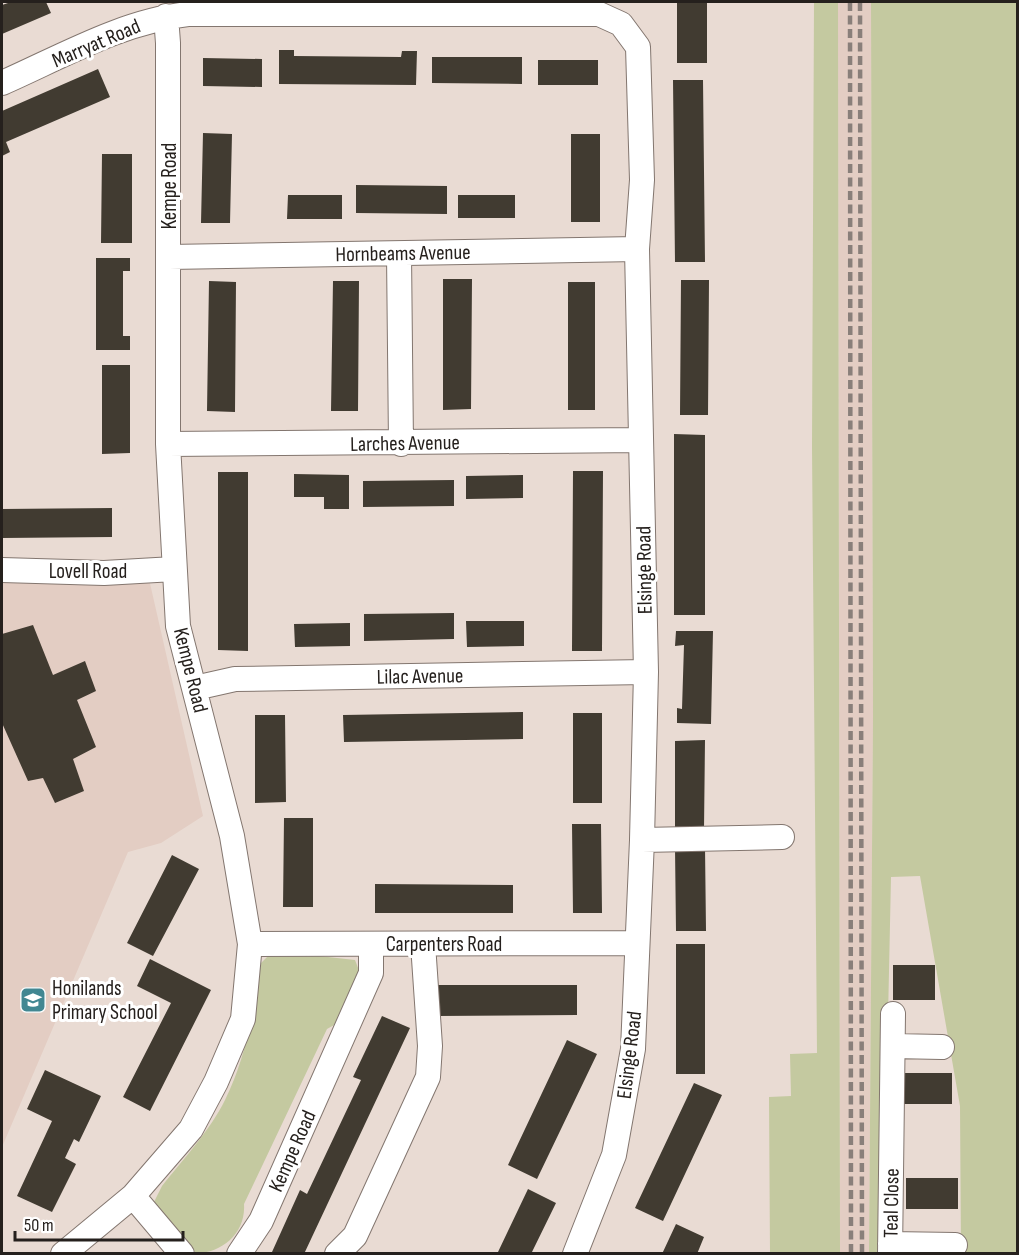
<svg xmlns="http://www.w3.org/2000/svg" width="1019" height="1255" viewBox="0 0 1019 1255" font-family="'Sofia Sans Condensed',sans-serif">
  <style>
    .built { fill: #e3cdc3 }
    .green { fill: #c4c9a0 }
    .building { fill: #413b31 }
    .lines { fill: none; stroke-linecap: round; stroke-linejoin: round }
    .minor-casing { stroke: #83766f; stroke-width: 26 }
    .minor { stroke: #fff; stroke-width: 24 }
    .rail { stroke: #897f7a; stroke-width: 4.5; stroke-dasharray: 9 4.5; stroke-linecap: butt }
    .labels { text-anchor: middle; stroke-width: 6; stroke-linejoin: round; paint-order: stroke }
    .street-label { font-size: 21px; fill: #25201d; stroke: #fff }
    .poi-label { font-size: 21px; fill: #25201d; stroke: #fff; text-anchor: start }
  </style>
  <rect width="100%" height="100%" fill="#e9dbd3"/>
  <path class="built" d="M838,2H871L873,716L869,1254L840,1253Z
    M2,577L149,579L203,816L161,843L128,852L2,1147Z"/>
  <path class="green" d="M814,2H838L840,1253L770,1254L769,1097L791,1096L790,1054L817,1053L812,447Z
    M871,2H1017V1253H961L960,1106L920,876L891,877L883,1253L869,1254L873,716Z
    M270,954L310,955L355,960L360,973L343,1020L327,1029L244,1204C246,1232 223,1253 196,1253L166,1220L154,1202L162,1186C182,1161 211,1129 225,1100C245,1060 255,1010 258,966Z"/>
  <path class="building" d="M11,2H46L51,13L2,34V5Z
    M677,2H707V63H677Z
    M279,50H294V56L401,57L402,51H417L416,85L279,84Z
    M432,57H522V84L432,83Z
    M203,58L262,59V87L203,86Z
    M538,60H598V85H538Z
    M98,69L110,97L6,142L10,152L2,156V111Z
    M673,80H703L705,262H675Z
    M203,133L232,134L230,223H201Z
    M571,134H600V222H571Z
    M102,154H132V243H101Z
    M356,185L447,186V214L356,213Z
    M288,195H342V219H287Z
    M458,195H515V218H458Z
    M96,258H130V271H123V336H130V350H96Z
    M443,279H472L471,409L443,410Z
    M681,280H709L708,415H680Z
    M209,281L236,282L235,412L207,411Z
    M333,281H359L358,411H331Z
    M568,282H595V410H568Z
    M102,365H130V453L102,454Z
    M674,434L705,435V615H674Z
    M573,471H603L602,651H572Z
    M218,472H248V651L218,650Z
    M294,474L349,475V509H324V497H294Z
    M523,475V498L466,499V476Z
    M454,480V506L363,507V481Z
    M112,508V537L2,538V509Z
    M454,613V639L364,641V614Z
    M466,621H524V646L467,647Z
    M350,623V646L295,647L294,624Z
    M33,625L53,675L85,661L96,691L77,700L96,747L73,759L84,791L55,803L43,778L28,781L2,723V634Z
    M676,631H713L711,724L677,723V708L682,709L684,645L675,646Z
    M523,712V739L344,742L343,715Z
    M573,713H602V803H573Z
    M255,715H285L286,802L255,803Z
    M705,740L704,830H675V741Z
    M284,818H313V907H283Z
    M572,824H601L602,913H573Z
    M705,847L706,931H676L675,848Z
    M172,855L199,869L153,956L127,943Z
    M375,884L513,885V913H375Z
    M676,944H705V1074H676Z
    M150,959L211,990L150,1111L123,1097L171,1003L137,986Z
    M893,965H935V1000H893Z
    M437,985H577V1015L437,1016Z
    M382,1016L410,1028L304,1254L272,1252L300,1190L307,1194L361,1080L353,1077Z
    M567,1040L597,1054L537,1179L508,1165Z
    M45,1070L101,1096L79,1142L74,1139L65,1158L76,1164L52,1212L17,1196L52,1121L27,1109Z
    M902,1073H952V1104H902Z
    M694,1083L722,1095L663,1221L635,1208Z
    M906,1178H958V1209H906Z
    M528,1189L556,1203L531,1254H500L498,1252Z
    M676,1224L704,1237L697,1254H662Z"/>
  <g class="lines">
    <g class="minor-casing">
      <path id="minor" d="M2,83C61,57 123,21 188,14H599L621,24L638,47L642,180L637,249L646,672L642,840L633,1049L614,1155L575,1254
        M399,254L401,444
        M169,257L637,249
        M168,444L641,440
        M2,570L104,573L174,569
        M195,688L235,679L646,672
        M642,840L782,837
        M250,944L637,943
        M893,1046L942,1047
        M133,1196L182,1254
        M890,1244L955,1245
        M63,1254L133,1196L191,1129L216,1082L243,1019L250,944L232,836L178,626L168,444V43L166,16
        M239,1254L261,1221L371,973V945
        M337,1254L355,1236L428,1077L430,1046L423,944
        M890,1254L893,1014"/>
    </g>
    <use href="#minor" class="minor"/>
    <path class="rail" d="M850,2L851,1254
      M860,2L862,1254"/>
  </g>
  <defs>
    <g id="school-square" transform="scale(1.35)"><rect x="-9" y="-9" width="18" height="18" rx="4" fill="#418792" stroke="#fff"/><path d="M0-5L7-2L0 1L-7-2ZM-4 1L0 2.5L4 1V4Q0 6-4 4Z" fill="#fff"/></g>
  </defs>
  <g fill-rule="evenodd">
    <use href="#school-square" x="33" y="1000"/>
  </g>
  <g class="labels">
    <g class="street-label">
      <text transform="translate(96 43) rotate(-23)" y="7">Marryat Road</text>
      <text transform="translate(169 186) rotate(-90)" y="7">Kempe Road</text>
      <text transform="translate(403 253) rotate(-1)" y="7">Hornbeams Avenue</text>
      <text transform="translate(405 443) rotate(-1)" y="7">Larches Avenue</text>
      <text transform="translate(644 570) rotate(-91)" y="7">Elsinge Road</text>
      <text x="88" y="578">Lovell Road</text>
      <text transform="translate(191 670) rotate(76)" y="7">Kempe Road</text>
      <text transform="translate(420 676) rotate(-1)" y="7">Lilac Avenue</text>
      <text x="444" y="951">Carpenters Road</text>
      <text transform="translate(629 1055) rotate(-83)" y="7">Elsinge Road</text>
      <text transform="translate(292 1151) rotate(-66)" y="7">Kempe Road</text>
      <text transform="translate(891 1203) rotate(-89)" y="7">Teal Close</text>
    </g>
    <g class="poi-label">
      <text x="52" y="995">Honilands<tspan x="52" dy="24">Primary School</tspan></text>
    </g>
  </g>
  <rect width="1019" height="1255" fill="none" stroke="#25201d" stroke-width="6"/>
  <path d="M15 1231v9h168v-9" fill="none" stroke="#25201d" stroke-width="3"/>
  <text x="24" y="1231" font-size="18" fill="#25201d" stroke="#ffffff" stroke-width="4.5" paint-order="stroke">50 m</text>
</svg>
